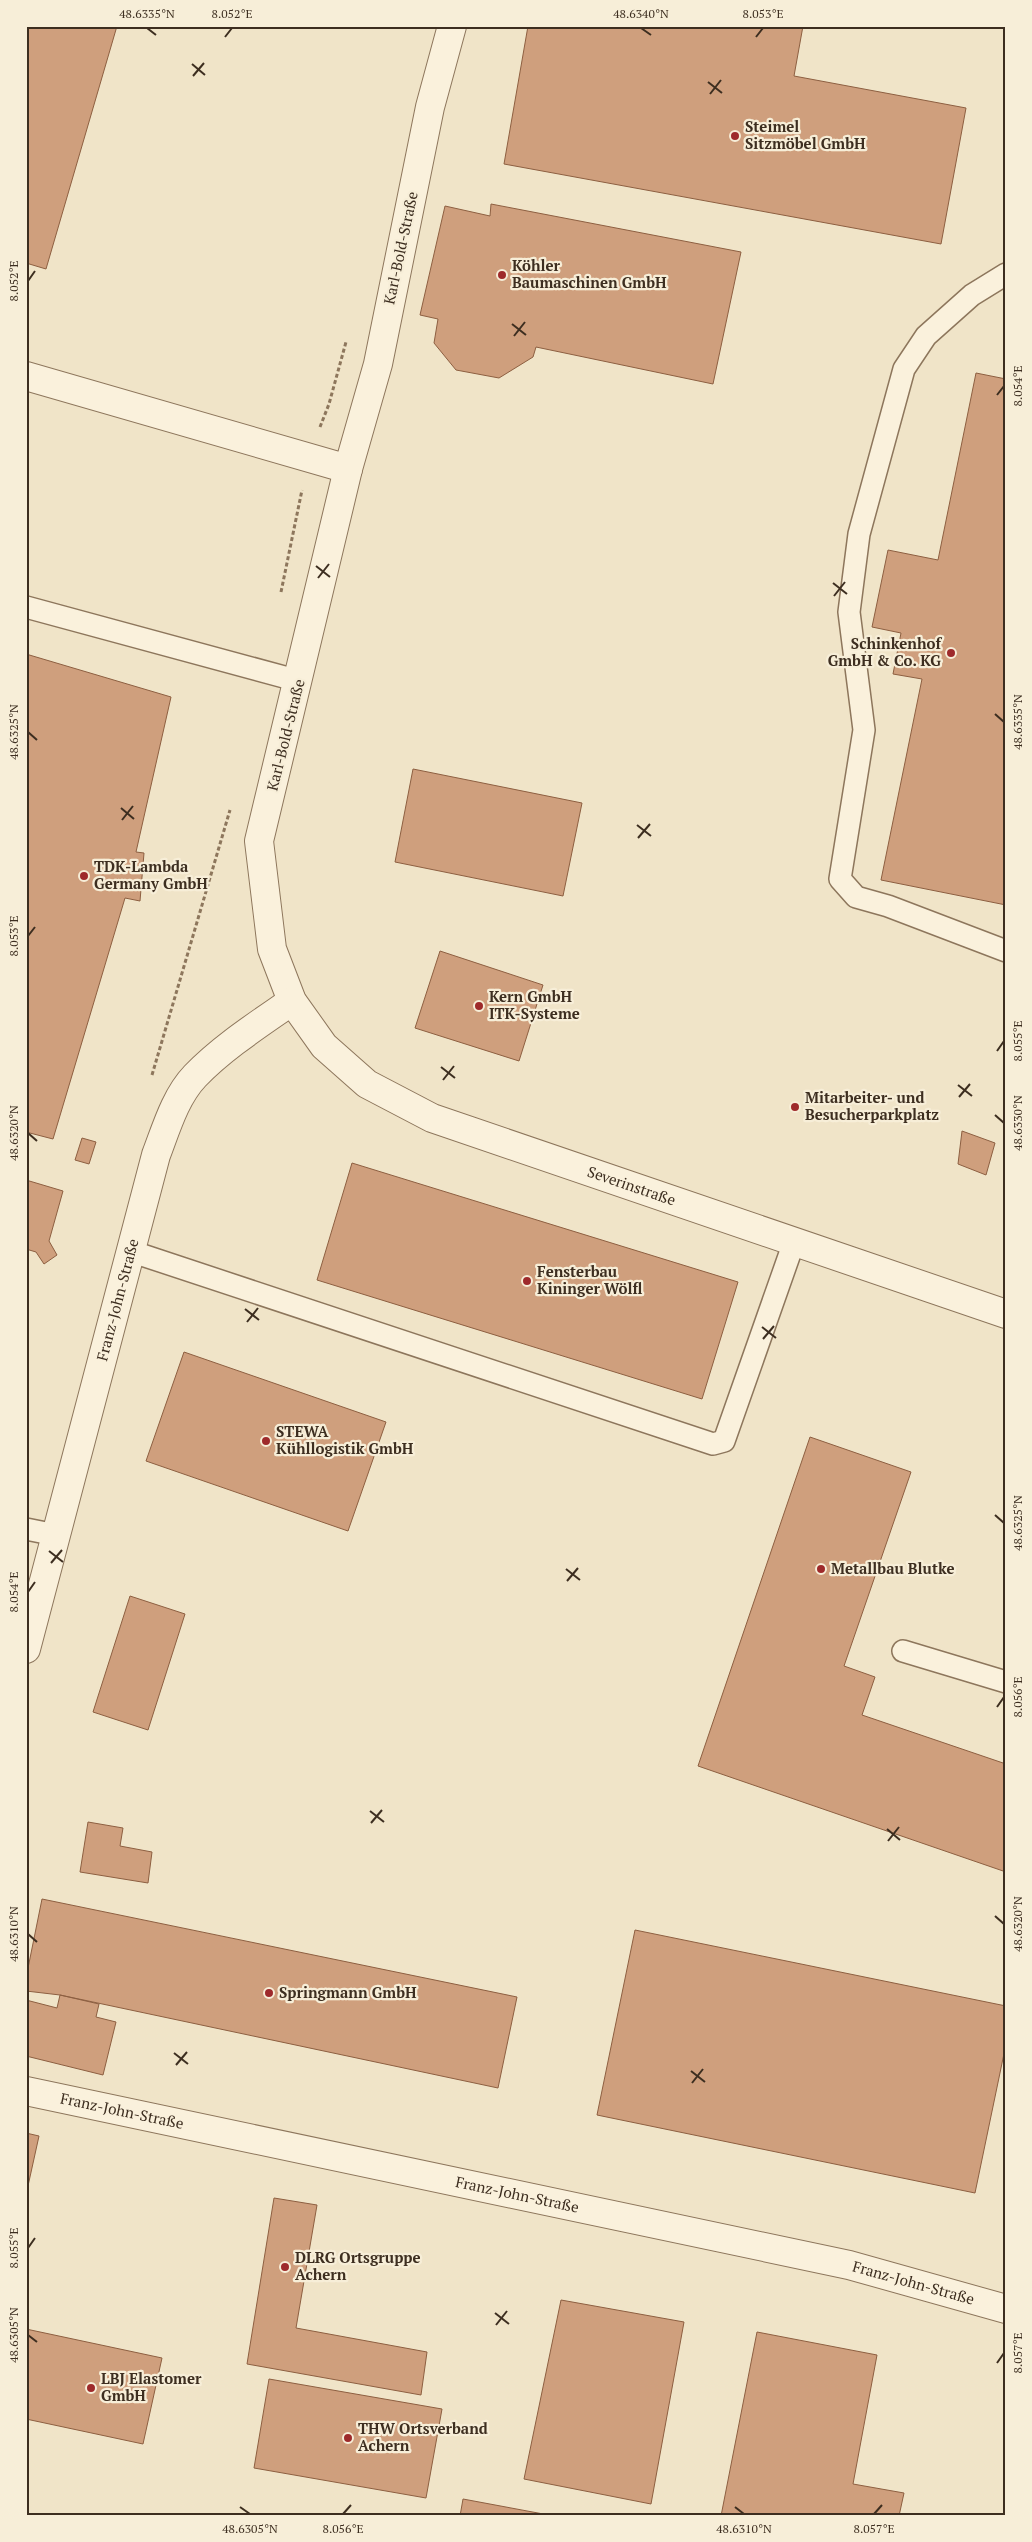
<svg xmlns="http://www.w3.org/2000/svg" width="1032" height="2542" viewBox="0 0 1032 2542" font-family="'PT Serif',serif">
  <style>
    .building { fill: #cf9f7d; stroke: #8d5f41 }
    .lines { fill: none; stroke-linecap: round; stroke-linejoin: round }
    .service-casing { stroke: #8d765c; stroke-width: 24 }
    .minor-casing { stroke: #8d765c; stroke-width: 30 }
    .path { stroke: #8d765c; stroke-width: 3; stroke-dasharray: 4 2.5; stroke-linecap: butt }
    .service { stroke: #faf1dc; stroke-width: 21 }
    .minor { stroke: #faf1dc; stroke-width: 28 }
    .ticks { fill: none; stroke: #3d2e20; stroke-width: 2 }
    .poi-dot { fill: #9e2a2b; stroke: #f7eed8; stroke-width: 2 }
    .labels { text-anchor: middle; stroke-width: 4.5; stroke-linejoin: round; paint-order: stroke }
    .poi-label { font-size: 15px; font-weight: bold; fill: #3d2e20; stroke: #f7eed8; text-anchor: start }
    .street-label { font-size: 15px; fill: #3d2e20; stroke: #f7eed8 }
    .neatline { fill: none; stroke: #3d2e20; stroke-width: 2 }
    .ticks-label { font-size: 12px; text-anchor: middle; fill: #3d2e20 }
  </style>
  <rect width="100%" height="100%" fill="#f0e4c8"/>
  <path class="building" d="M26,26H117L46,269L26,263Z
    M528,26H803L794,76L966,108L941,244L504,164Z
    M491,204L741,252L713,384L536,347L533,357L499,378L456,370L434,343L438,319L420,315L445,206L490,216Z
    M976,373L1006,379V905L881,880L922,679L893,674L901,633L872,627L888,550L938,560Z
    M26,654L171,697L136,852L144,853L140,901L125,898L53,1139L26,1132Z
    M413,769L582,803L563,896L395,862Z
    M440,951L543,985L519,1061L415,1028Z
    M962,1131L995,1143L986,1175L958,1164Z
    M82,1138L96,1142L89,1164L75,1160Z
    M352,1163L738,1282L702,1399L317,1280Z
    M26,1180L63,1191L49,1241L57,1255L44,1264L36,1252L26,1249Z
    M184,1352L386,1422L348,1531L146,1461Z
    M810,1437L911,1472L844,1666L875,1677L862,1715L1006,1764V1872L698,1766Z
    M130,1596L185,1614L148,1730L93,1712Z
    M88,1822L123,1828L120,1846L152,1852L148,1883L80,1872Z
    M42,1899L517,1997L498,2088L60,1995L26,1991V1978Z
    M635,1930L1006,2006V2044L975,2193L597,2115Z
    M60,1995L99,2004L96,2017L116,2022L103,2075L26,2056V2000L57,2008Z
    M26,2133L39,2136L26,2195Z
    M274,2198L317,2205L296,2328L427,2352L421,2395L247,2364Z
    M561,2300L684,2322L651,2504L524,2479Z
    M26,2329L162,2358L143,2444L26,2419Z
    M757,2332L877,2355L853,2484L904,2493L899,2516H721Z
    M269,2379L442,2409L426,2498L254,2468Z
    M463,2499L554,2516H460Z"/>
  <g class="lines">
    <g class="service-casing">
      <path id="service" d="M1006,274L972,295L926,336L904,369L859,534L849,612L864,730L840,879L856,897L888,906L1006,951
        M26,607L299,681
        M130,1251L713,1444L724,1441L794,1242
        M26,1529L56,1535
        M903,1651L1006,1682"/>
    </g>
    <g class="minor-casing">
      <g id="minor">
        <path id="s1" d="M452,26L430,107L378,364L348,469L259,841L272,949L292,1001L324,1046L367,1084L432,1118L1006,1314"/>
        <path d="M26,376L348,469"/>
        <path id="s2" d="M26,1649L156,1155C166,1129 175,1097 195,1076C223,1047 259,1024 292,1001"/>
        <path id="s3" d="M26,2091L849,2265L1006,2309"/>
      </g>
    </g>
    <path class="path" d="M320,427L329,404L346,342
      M281,592L302,490
      M152,1075L230,810"/>
    <use href="#service" class="service"/>
    <use href="#minor" class="minor"/>
  </g>
  <path class="ticks" d="M147,28L156,35M641,28L651,35M225,37L232,28M756,37L763,28M192,64L205,75M193,76L204,63M708,82L722,93M710,94L721,80M28,281L35,271M512,324L526,335M514,336L525,322M997,395L1004,386M316,566L330,577M318,578L329,564M833,583L847,594M834,596L845,582M995,714L1004,722M28,732L37,740M121,808L134,819M122,820L133,806M637,825L651,836M638,838L650,824M28,936L35,927M997,1051L1004,1041M441,1067L455,1078M443,1080L454,1066M958,1085L972,1096M959,1097L970,1084M995,1115L1004,1123M28,1133L37,1141M245,1309L259,1320M247,1322L258,1308M762,1327L776,1338M763,1339L774,1326M995,1515L1004,1523M49,1551L63,1562M51,1563L62,1550M566,1569L580,1580M567,1581L578,1568M28,1592L35,1582M997,1707L1004,1697M370,1811L384,1822M371,1823L382,1810M887,1829L900,1840M888,1841L899,1827M995,1916L1004,1924M28,1934L37,1942M174,2053L188,2064M176,2065L187,2052M691,2071L705,2082M692,2083L703,2069M28,2248L35,2238M495,2313L509,2324M496,2325L507,2311M28,2335L37,2342M997,2363L1004,2353M240,2507L250,2514M735,2507L744,2514M343,2514L351,2505M874,2514L882,2505"/>
  <g class="poi-dot">
    <circle cx="735" cy="136" r="5"/>
    <circle cx="502" cy="275" r="5"/>
    <circle cx="951" cy="653" r="5"/>
    <circle cx="84" cy="876" r="5"/>
    <circle cx="479" cy="1006" r="5"/>
    <circle cx="795" cy="1107" r="5"/>
    <circle cx="527" cy="1281" r="5"/>
    <circle cx="266" cy="1441" r="5"/>
    <circle cx="821" cy="1569" r="5"/>
    <circle cx="269" cy="1993" r="5"/>
    <circle cx="285" cy="2267" r="5"/>
    <circle cx="91" cy="2388" r="5"/>
    <circle cx="348" cy="2438" r="5"/>
  </g>
  <g class="labels">
    <g class="poi-label">
      <text x="745" y="132">Steimel<tspan x="745" dy="17">Sitzmöbel GmbH</tspan></text>
      <text x="512" y="271">Köhler<tspan x="512" dy="17">Baumaschinen GmbH</tspan></text>
      <text x="941" y="649" text-anchor="end">Schinkenhof<tspan x="941" dy="17">GmbH &amp; Co. KG</tspan></text>
      <text x="94" y="872">TDK-Lambda<tspan x="94" dy="17">Germany GmbH</tspan></text>
      <text x="489" y="1002">Kern GmbH<tspan x="489" dy="17">ITK-Systeme</tspan></text>
      <text x="805" y="1103">Mitarbeiter- und<tspan x="805" dy="17">Besucherparkplatz</tspan></text>
      <text x="537" y="1277">Fensterbau<tspan x="537" dy="17">Kininger Wölfl</tspan></text>
      <text x="276" y="1437">STEWA<tspan x="276" dy="17">Kühllogistik GmbH</tspan></text>
      <text x="831" y="1574">Metallbau Blutke</text>
      <text x="279" y="1998">Springmann GmbH</text>
      <text x="295" y="2263">DLRG Ortsgruppe<tspan x="295" dy="17">Achern</tspan></text>
      <text x="101" y="2384">LBJ Elastomer<tspan x="101" dy="17">GmbH</tspan></text>
      <text x="358" y="2434">THW Ortsverband<tspan x="358" dy="17">Achern</tspan></text>
    </g>
    <g class="street-label">
      <text transform="translate(401 248) rotate(-78)" y="5">Karl-Bold-Straße</text>
      <text transform="translate(286 735) rotate(-76)" y="5">Karl-Bold-Straße</text>
      <text dy="5" stroke="none"><textPath href="#s1" startOffset="1399">Severinstraße</textPath></text>
      <text dy="5" stroke="none"><textPath href="#s2" startOffset="361">Franz-John-Straße</textPath></text>
      <text dy="5" stroke="none"><textPath href="#s3" startOffset="98">Franz-John-Straße</textPath></text>
      <text dy="5" stroke="none"><textPath href="#s3" startOffset="502">Franz-John-Straße</textPath></text>
      <text dy="5" stroke="none"><textPath href="#s3" startOffset="908">Franz-John-Straße</textPath></text>
    </g>
  </g>
  <rect width="1032" height="2542" fill="none" stroke="#f7eed8" stroke-width="55"/>
  <rect x="28" y="28" width="976" height="2486" class="neatline"/>
  <g class="ticks-label">
    <text x="147" y="18">48.6335°N</text>
    <text x="232" y="18">8.052°E</text>
    <text x="641" y="18">48.6340°N</text>
    <text x="763" y="18">8.053°E</text>
    <text transform="translate(14 281) rotate(-90)" y="4">8.052°E</text>
    <text transform="translate(1018 386) rotate(-90)" y="4">8.054°E</text>
    <text transform="translate(1018 722) rotate(-90)" y="4">48.6335°N</text>
    <text transform="translate(14 732) rotate(-90)" y="4">48.6325°N</text>
    <text transform="translate(14 936) rotate(-90)" y="4">8.053°E</text>
    <text transform="translate(1018 1041) rotate(-90)" y="4">8.055°E</text>
    <text transform="translate(1018 1123) rotate(-90)" y="4">48.6330°N</text>
    <text transform="translate(14 1133) rotate(-90)" y="4">48.6320°N</text>
    <text transform="translate(1018 1523) rotate(-90)" y="4">48.6325°N</text>
    <text transform="translate(14 1592) rotate(-90)" y="4">8.054°E</text>
    <text transform="translate(1018 1697) rotate(-90)" y="4">8.056°E</text>
    <text transform="translate(1018 1924) rotate(-90)" y="4">48.6320°N</text>
    <text transform="translate(14 1934) rotate(-90)" y="4">48.6310°N</text>
    <text transform="translate(14 2248) rotate(-90)" y="4">8.055°E</text>
    <text transform="translate(14 2335) rotate(-90)" y="4">48.6305°N</text>
    <text transform="translate(1018 2353) rotate(-90)" y="4">8.057°E</text>
    <text x="250" y="2533">48.6305°N</text>
    <text x="343" y="2533">8.056°E</text>
    <text x="744" y="2533">48.6310°N</text>
    <text x="874" y="2533">8.057°E</text>
  </g>
</svg>
